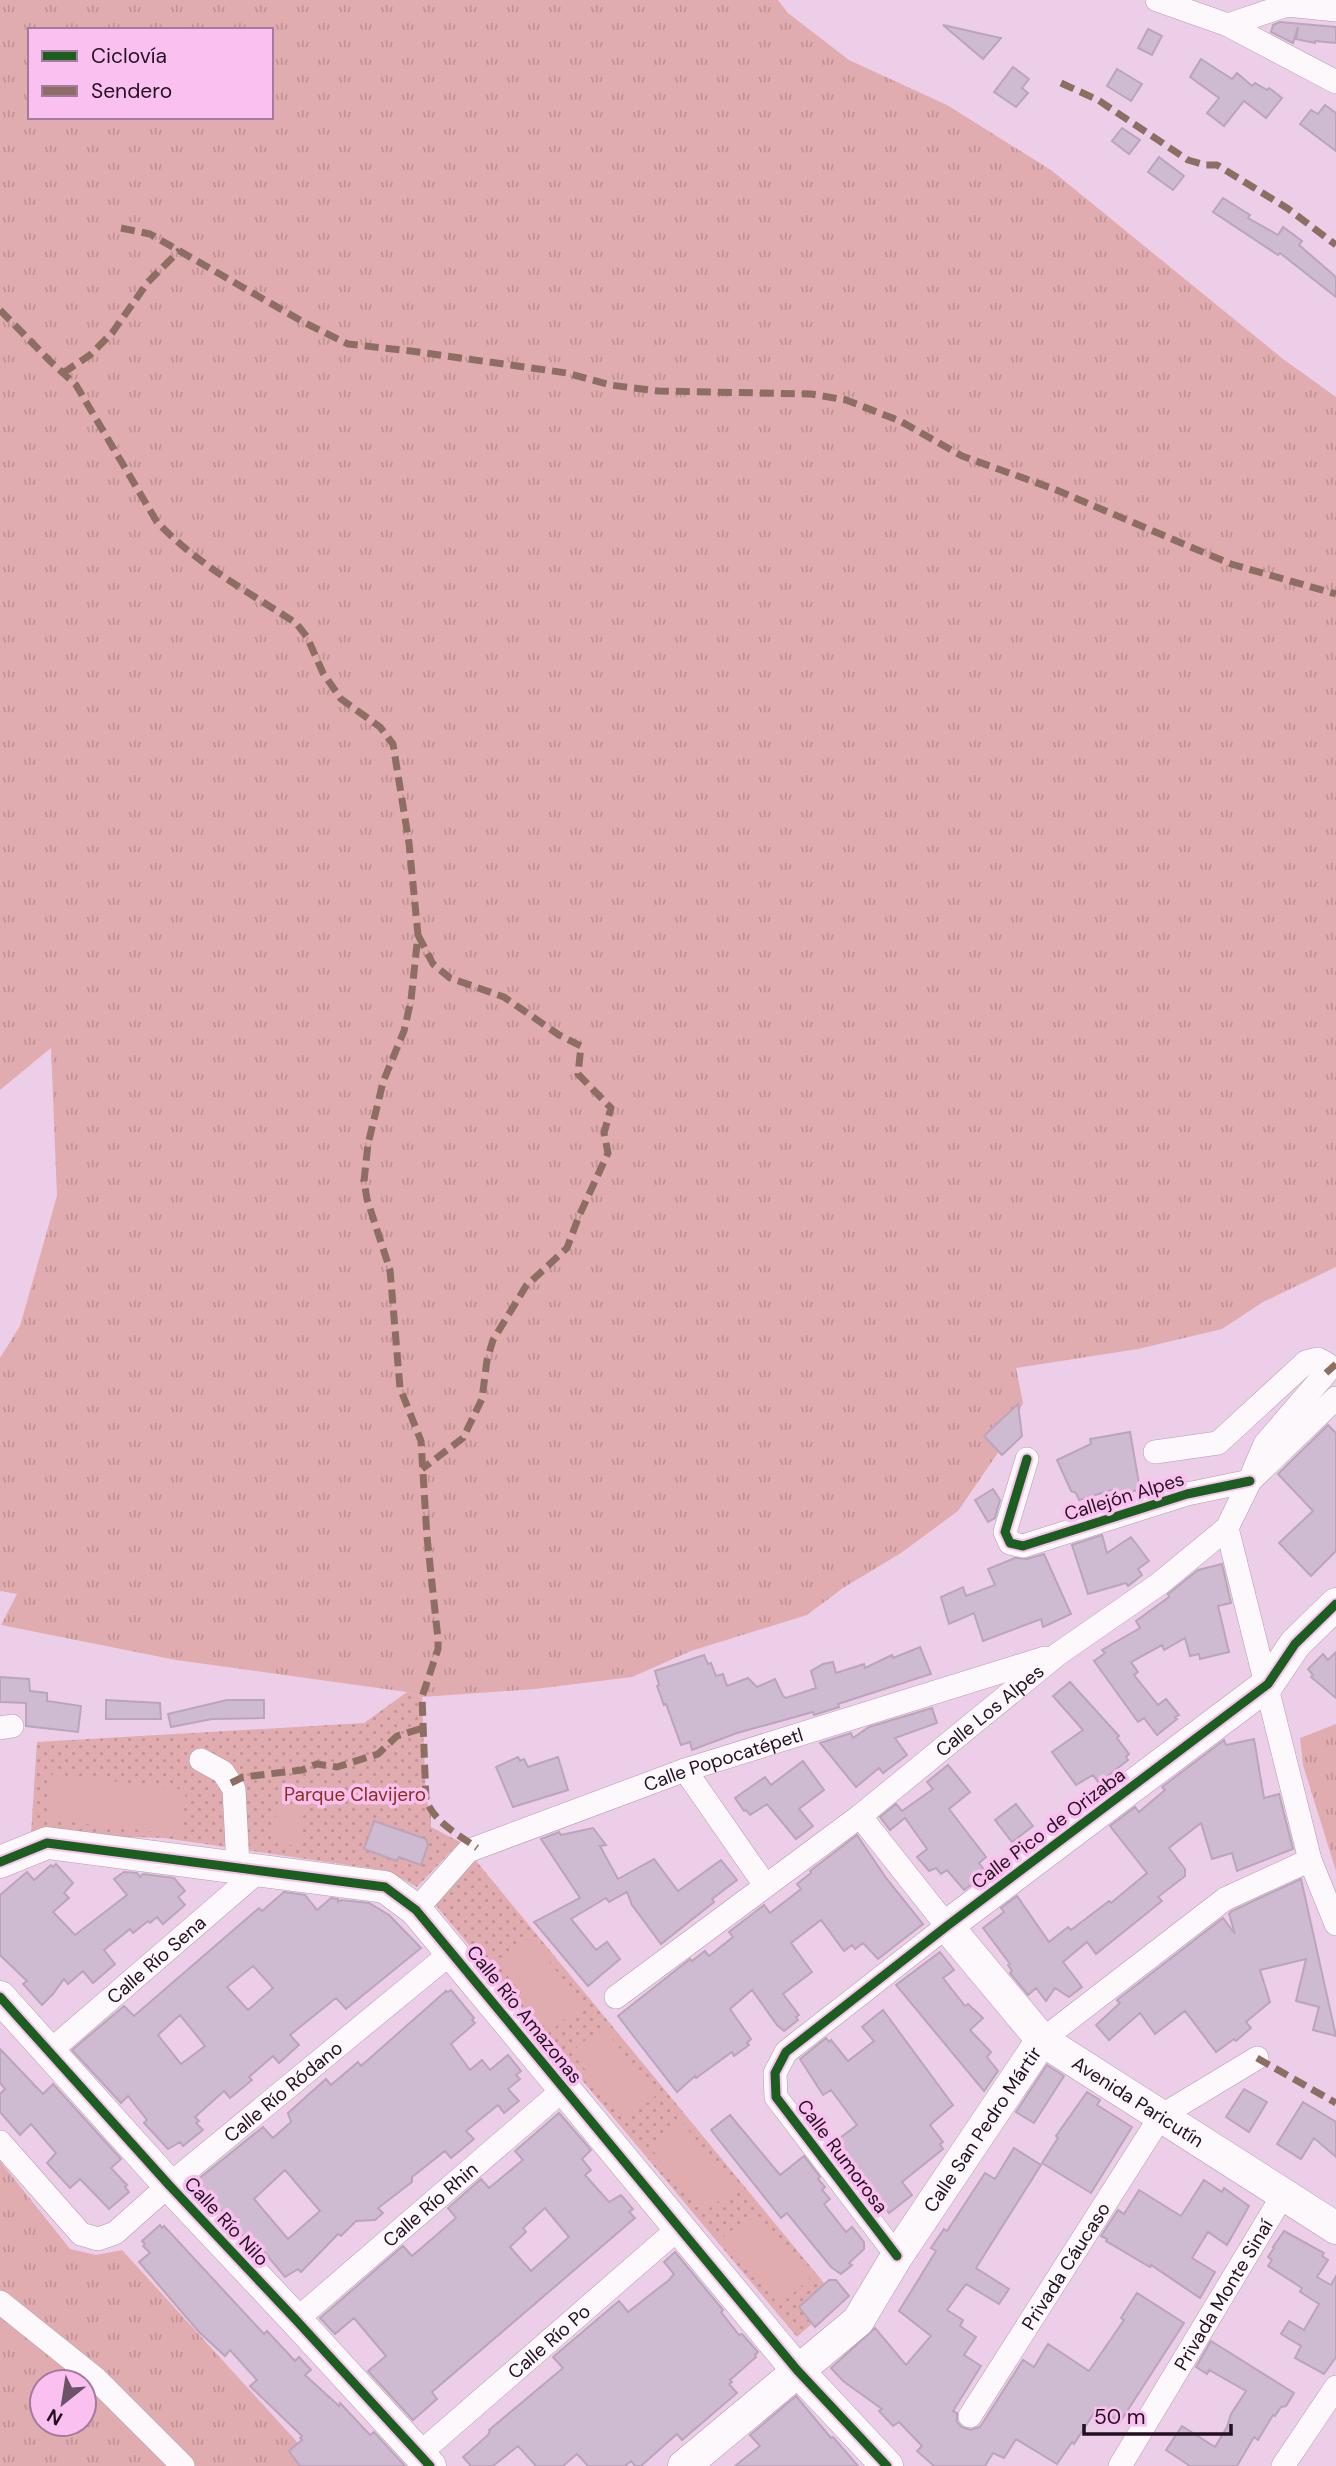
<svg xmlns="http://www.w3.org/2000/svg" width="1336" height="2466" viewBox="0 0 1336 2466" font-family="'DM Sans',sans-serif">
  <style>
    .grass { fill: url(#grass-tufts); fill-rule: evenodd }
    .park { fill: url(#park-dots) }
    .pitch { fill: #e1acaf }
    .building { fill: #cfbbd1; stroke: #baa5bb; stroke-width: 2; fill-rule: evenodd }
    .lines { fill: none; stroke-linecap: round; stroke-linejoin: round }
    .street-casing { stroke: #b39baf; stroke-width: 24 }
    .secondary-casing { stroke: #b39baf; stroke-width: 33 }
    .street { stroke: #fcf8fc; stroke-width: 23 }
    .secondary { stroke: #fcf8fc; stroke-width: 32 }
    .quiet { stroke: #8d6e63; stroke-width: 7; stroke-dasharray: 14 7; stroke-linecap: butt }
    .cycleway-casing { stroke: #fac1f0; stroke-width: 13 }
    .cycleway { stroke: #1b5e20; stroke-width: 9 }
    .labels { text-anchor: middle; stroke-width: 7; stroke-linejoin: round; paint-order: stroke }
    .street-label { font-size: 19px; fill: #241022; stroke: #fac1f0 }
    .park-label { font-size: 19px; fill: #8d2e1e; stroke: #fac1f0 }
  </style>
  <defs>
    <pattern id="grass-tufts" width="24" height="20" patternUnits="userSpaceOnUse" patternTransform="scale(1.75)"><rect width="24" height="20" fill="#e1acaf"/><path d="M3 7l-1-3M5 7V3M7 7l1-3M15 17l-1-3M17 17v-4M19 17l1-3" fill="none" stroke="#c19396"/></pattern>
    <pattern id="park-dots" width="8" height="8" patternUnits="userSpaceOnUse" patternTransform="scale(1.75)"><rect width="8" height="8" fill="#e1acaf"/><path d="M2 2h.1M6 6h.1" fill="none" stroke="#c19396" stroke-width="1.8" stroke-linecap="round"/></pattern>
  </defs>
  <rect width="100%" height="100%" fill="#edcee8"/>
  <path class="grass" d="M0,0H778L788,13L849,60L947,105L1051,170L1283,359L1336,397V1267L1263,1302L1222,1329L1138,1349L1016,1368L1023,1403L1004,1444L958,1511L901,1553L843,1588L807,1615L691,1651L632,1677L535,1689L422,1697L407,1692L176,1660L1,1625L17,1594L0,1591V1358L20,1326L57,1196L51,1048L0,1090ZM30,30H271V117H30Z
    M1336,1724V1871L1303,1765L1300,1738Z
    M0,2161L70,2249L96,2255L122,2250L319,2466H0ZM42,2382H84V2424H42Z"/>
  <path class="park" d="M407,1692L422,1697L426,1800L431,1812V1827L460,1842L417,1887L388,1871L164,1838L31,1834L37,1742L364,1723Z
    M472,1856L838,2300L797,2337L433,1902Z"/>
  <path class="pitch" d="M52,1774L186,1790L181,1835L46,1819Z
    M278,1803L303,1807L298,1846L272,1842Z
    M528,1936L583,2004L552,2030L496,1962Z
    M602,2027L658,2094L626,2120L571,2052Z
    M680,2120L736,2187L704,2213L649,2146Z
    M755,2212L810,2279L779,2305L723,2237Z"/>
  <path class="building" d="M1280,22L1336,27V43L1315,41V43L1296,39L1298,27L1293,43L1271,32L1273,25Z
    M943,25L1001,38L983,59Z
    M1148,29L1162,36L1152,55L1138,48Z
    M1201,59L1232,79L1237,73L1252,86L1255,83L1267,90L1269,88L1282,98L1266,118L1244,101L1224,126L1207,113L1219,98L1190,77Z
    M1013,67L1029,79L1022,88L1028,93L1016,107L994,92Z
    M1117,69L1142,84L1131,101L1107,86Z
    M1325,105L1336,113V151L1300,124L1311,110L1318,114Z
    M1122,128L1140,140L1129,154L1112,141Z
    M1159,157L1184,176L1173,190L1148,172Z
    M1223,198L1250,215L1248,218L1278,235L1283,227L1302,241L1299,245L1336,277V297L1280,253L1278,255L1213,212Z
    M1018,1404L1022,1436L1002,1455L984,1436Z
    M1328,1425L1336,1433V1551L1311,1576L1279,1543L1313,1511L1278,1474Z
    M1130,1432L1140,1489L1117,1497L1115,1489L1079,1500L1076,1493L1071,1491L1057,1460L1091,1444L1090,1439Z
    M993,1489L1000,1500L995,1518L988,1522L975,1500Z
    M1102,1535L1107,1553L1131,1537L1149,1561L1138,1569L1142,1575L1128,1586L1126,1583L1088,1594L1072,1545Z
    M1044,1554L1071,1614L1043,1627L1041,1619L983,1641L974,1613L949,1624L941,1597L963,1587L966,1596L995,1585L988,1569L1015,1558L1027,1559Z
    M1222,1564L1231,1603L1218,1606L1229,1652L1200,1659L1199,1654L1190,1656L1185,1638L1164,1650L1162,1645L1131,1662L1138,1672L1134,1675L1158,1705L1166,1699L1179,1715L1175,1717L1177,1719L1157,1735L1144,1718L1138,1722L1094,1661L1105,1653L1102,1650L1140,1628L1136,1621L1169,1597L1168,1594L1198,1570Z
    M920,1647L931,1674L838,1704L839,1707L814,1715L813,1712L737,1733L692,1750L690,1742L681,1745L666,1704L664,1705L657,1686L659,1685L655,1671L704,1655L708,1664L711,1663L716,1676L723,1674L727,1686L748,1678L757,1687L775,1679L783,1696L786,1698L816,1688L811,1671L823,1664L833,1662L836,1673L864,1664L865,1668L892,1655L893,1658Z
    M1336,1652V1698L1311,1677L1313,1675L1308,1669L1323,1654L1328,1660Z
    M0,1677L29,1679L30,1691L47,1693V1701L81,1706L78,1732L26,1726V1703L0,1702Z
    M1070,1682L1119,1736L1117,1738L1129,1754L1126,1757L1128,1760L1099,1783L1093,1775L1076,1785L1052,1752L1083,1730L1053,1696Z
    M106,1700L160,1703L161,1719H106Z
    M227,1700H264V1718L212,1719L171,1727L168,1714Z
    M932,1708L937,1723L895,1738L907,1755L883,1773L879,1768L856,1787L820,1743L851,1733L853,1738L869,1727Z
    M1254,1739L1264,1798L1279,1794L1293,1849L1237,1871L1232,1853L1212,1859L1201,1823L1169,1848L1185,1869V1876L1158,1897L1162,1901L1096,1954L1087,1942L1063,1962L1082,1987L1069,1997L1055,1988L1046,2001L1036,1988L1028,1995L1010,1973L1012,1971L1008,1965L1010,1964L983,1928L1004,1912L1001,1908L1017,1896L1049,1942L1068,1927L1071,1930L1109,1901L1111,1903L1147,1873L1110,1826L1135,1807L1139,1812L1165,1790L1162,1787L1224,1740L1226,1745Z
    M518,1757L520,1761L524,1759L528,1767L558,1757L568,1790L513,1807L496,1767Z
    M803,1761L824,1790L799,1809L813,1826L796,1839L767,1804L750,1815L746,1810L744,1811L735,1798L765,1777L771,1785Z
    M948,1765L970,1792L949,1809L986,1857L979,1863L987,1873L964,1890L947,1870L941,1874L936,1868L929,1871L917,1857L927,1849L905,1818L890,1830L880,1817L896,1804L902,1811L933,1789L927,1782Z
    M1016,1804L1033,1826L1012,1842L995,1820Z
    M374,1821L426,1839L428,1845L421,1865L399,1857L397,1861L364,1849Z
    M593,1828L606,1845L600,1846L618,1879L654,1859L678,1891L721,1860L737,1880L712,1899L714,1902L661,1944L632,1905L627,1892L609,1902L606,1898L571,1919L596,1950L607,1942L620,1959L588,1986L534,1922L580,1898L541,1839L559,1832L561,1835Z
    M857,1835L886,1878L923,1924L878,1959L863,1943L855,1949L852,1945L844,1951L821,1920L791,1943L812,1972L783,1994L799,2015L796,2017L798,2020L784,2031L777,2025L752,1990L730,2009L751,2039L747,2043L749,2045L734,2056L732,2052L696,2078L695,2076L677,2092L618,2016L690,1959L692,1961L705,1951L709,1956L733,1937L729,1932L764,1905L770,1913L801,1889L797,1884L811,1873L810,1871Z
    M56,1864L73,1883L64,1893L69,1898L53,1912L75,1935L127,1895L114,1879L124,1872L137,1873L140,1877L143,1874L174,1878L185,1891L178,1897L185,1905L163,1924L157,1917L150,1923L148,1921L133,1933L130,1929L104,1950L115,1964L93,1983L83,1971L68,1984L64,1979L53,1994L42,2005L23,1984L27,1981L0,1955V1895L27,1872L34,1880L51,1865L53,1867Z
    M1301,1879L1336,2036L1313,2030L1319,2007L1296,2001L1306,1959L1260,1970L1270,2002L1246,2022L1251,2028L1236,2041L1234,2039L1216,2052L1185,2011L1155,2034L1140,2013L1109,2040L1096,2025L1120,2003L1117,2000L1223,1918L1235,1934L1229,1914L1232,1911Z
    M284,1892L305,1895L317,1910L331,1898L338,1899V1902L341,1900L369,1903L389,1915L421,1948L346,2009L336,1998L290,2035L299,2045L279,2063L273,2056L249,2077L252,2080L230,2098L224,2091L195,2117L199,2121L196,2123L203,2130L183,2146L180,2142L168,2149L144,2123L147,2120L128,2096L121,2103L72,2050L124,2006L134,2016L259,1908L262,1911ZM253,1966L273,1988L248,2010L227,1987ZM180,2015L205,2046L181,2064L158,2035Z
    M940,1952L954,1970L943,1978L965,2006L968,2004L983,2018L970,2030L991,2052L987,2057L998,2071L984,2091L896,1985Z
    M451,1990L474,2018L472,2020L475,2023L451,2044L470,2070L482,2060L490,2070L508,2055L521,2071L516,2075L520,2079L508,2089L519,2101L504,2113L498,2105L466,2131L474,2139L451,2158L445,2151L412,2177V2182L378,2208L383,2213L375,2220L356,2221L341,2236L338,2234L301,2272L298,2269L285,2277L250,2235L246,2239L196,2181L263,2127L273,2138L291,2122L288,2113L326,2079L331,2085L358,2062L361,2066L446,1991L448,1992ZM285,2170L320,2211L288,2239L254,2199Z
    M883,2010L953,2105L930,2125L943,2142L940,2144L943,2149L902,2182L912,2195L889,2213L836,2141L857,2125L831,2090L823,2095L800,2059L826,2038L829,2042L831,2040L848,2061L874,2041L862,2027Z
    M0,2049L43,2094L53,2084L121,2159L111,2168L127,2185L125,2187L129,2192L109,2209L80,2179L70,2188L47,2163L56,2153L31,2124L20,2135L0,2112V2094L5,2089L0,2083Z
    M1047,2065L1064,2076L1034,2123L1016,2112Z
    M1244,2089L1267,2102L1249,2132L1226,2117Z
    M1087,2092L1100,2100L1097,2105L1132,2127L1091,2193L1042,2163L1058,2138L1056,2136Z
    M1303,2102L1336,2122V2157L1314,2138L1301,2159L1277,2144Z
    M559,2113L591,2150L582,2159L591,2170L585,2175L609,2202L621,2195L633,2209L629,2212L635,2218L432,2392L437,2399L413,2420L368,2371L386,2356L354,2318L335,2334L320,2318L403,2246L412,2256L433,2238L456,2218L448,2208L481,2179L489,2188L523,2160L515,2151ZM545,2208L569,2237L531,2271L510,2247L526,2232L523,2228Z
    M730,2115L780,2175L804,2156L820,2177L818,2179L825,2187L822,2190L830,2199L824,2204L846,2232L852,2227L864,2242V2249L849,2263L852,2265L841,2274L831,2267L787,2213L781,2218L711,2130Z
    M1014,2148L1041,2165L976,2268L1009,2289L999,2304L966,2284L947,2310L963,2320L960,2326L976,2337L964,2355L981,2366L953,2411L957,2413V2422L962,2427L970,2430L980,2427L1023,2360L1034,2367L1048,2344L1089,2371L1124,2320L1121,2318L1137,2293L1184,2323L1120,2422L1098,2407L1074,2444L1072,2442L1057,2464L1016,2439L1004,2458L993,2453L985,2466H934L917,2451L922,2446L899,2422L893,2426L879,2411L882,2409L843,2381L831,2368L875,2328L906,2365L931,2336L899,2311L936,2251L931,2248L944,2229L947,2231L985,2173L995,2179Z
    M1204,2180L1222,2192L1224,2188L1249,2206L1227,2245L1208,2232L1192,2258L1215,2272L1200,2298L1151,2265L1150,2267L1106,2241L1107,2239L1101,2236L1118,2210L1124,2214L1139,2190L1181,2216Z
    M160,2225L162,2228L164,2226L264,2334L267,2331L295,2361L299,2357L311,2370L305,2375L339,2406L340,2403L370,2435L374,2432L405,2466H300L289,2451L302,2440L300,2438L302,2436L250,2386L257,2380L230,2350L225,2356L199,2332L139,2262L150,2253L143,2246L145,2244L142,2241Z
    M1284,2231L1324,2253L1322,2256L1328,2260L1317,2277L1331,2285L1336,2276V2357L1324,2374L1295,2358L1301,2346L1281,2334L1289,2321L1304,2330L1319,2304L1300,2292L1302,2288L1268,2266L1272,2260L1268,2257L1274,2248L1273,2247Z
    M675,2252L723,2310L721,2312L739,2335L742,2334L758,2352L755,2355L756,2357L730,2380L732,2382L729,2384L737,2393L682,2440L677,2434L641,2466H635L631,2461L625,2466H588L577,2454L563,2466H536L518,2446L493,2466H471L463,2457L488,2435L490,2431L489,2430L563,2368L553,2357L619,2301L628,2312L669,2280L674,2274L664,2262Z
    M829,2280H836L849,2296L815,2327L799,2307Z
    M1211,2341L1294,2393L1286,2406L1281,2407L1275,2416L1273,2415L1258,2440L1254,2437L1237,2466H1190L1166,2450L1182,2426L1215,2447L1227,2427L1231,2414L1246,2391L1209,2370L1207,2374L1196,2367Z
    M796,2396L831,2438L833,2437L858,2466H735L760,2446L750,2435Z"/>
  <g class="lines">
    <g class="street-casing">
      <g id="street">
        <path d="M1157,0L1228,25L1336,82"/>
        <path d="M1228,25L1287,5L1336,10"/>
        <path d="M1155,1452L1218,1443L1306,1362L1318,1359L1327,1364L1326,1373L1265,1444L1253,1472"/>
        <path d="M1027,1459L1005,1532L1010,1543L1023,1546L1187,1494L1250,1481"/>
        <path d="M1227,1528L1310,1860L1336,1924"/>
        <path d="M0,1728L12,1726"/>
        <path d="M201,1760L223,1772L234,1789L238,1866"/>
        <path d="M685,1770L765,1885"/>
        <path d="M860,1816L947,1926L786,2052L775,2073L776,2097L897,2256"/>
        <path id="s1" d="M416,1910L468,1851L685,1770L1045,1658"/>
        <path id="s2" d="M616,1997L860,1816L1058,1654L1159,1584L1227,1528L1250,1481L1336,1398"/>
        <path d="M1042,2040L1225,1899L1310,1860"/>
        <path id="s3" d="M50,2051L261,1869"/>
        <path id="s4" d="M0,2142L81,2234L98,2239L115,2233L169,2185L452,1952"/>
        <path d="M0,2302L95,2378L183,2466"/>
        <path id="s5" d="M296,2320L564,2089"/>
        <path id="s6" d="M970,2416L1161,2116L1257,2058"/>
        <path id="s7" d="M419,2454L679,2228"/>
        <path id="s8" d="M1120,2466L1283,2195"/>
        <path d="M1283,2466L1336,2387"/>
      </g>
    </g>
    <g class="secondary-casing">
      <g id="secondary">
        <path id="s9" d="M1336,1604L1295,1644L1268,1684L947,1926L1042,2040L1336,2228"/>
        <path d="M0,1862L47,1843L385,1887L416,1910L797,2370L887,2466"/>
        <path d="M0,1997L169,2185L296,2320L430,2466"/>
        <path id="s10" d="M684,2466L858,2321L897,2256L1042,2040"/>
      </g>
    </g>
    <use href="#street" class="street"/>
    <use href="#secondary" class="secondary"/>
    <path class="quiet" d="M1061,83L1098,100L1188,160L1205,165H1217L1287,208L1336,245
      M121,228L150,234L305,323L348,344L411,351L567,373L610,385L658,391L811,394L846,400L900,421L962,456L1054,489L1231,564L1336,594
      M0,310L51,362L76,385L157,522C197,564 248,592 296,623L307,637L323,673L341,699L380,727L393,744L409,843L418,935L411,1000L404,1031L383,1082L368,1144L364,1181L367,1199L390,1270L400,1388L421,1441L427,1537L438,1639V1649L422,1697L426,1800C435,1823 458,1834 477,1848
      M63,373L90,355L112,333L148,282L180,250
      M418,935L433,964L450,978L504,997L559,1035L581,1046L578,1074L611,1108L604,1133L608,1153L579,1216L567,1248L526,1286L493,1340L487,1360L482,1399L463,1438L422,1469
      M1326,1373L1336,1364
      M231,1783L243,1777L302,1770L317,1764L337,1767L378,1754L397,1736L423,1728
      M1257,2058L1336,2103"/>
    <g class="cycleway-casing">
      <path id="cycleway" d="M1027,1459L1005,1532L1010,1543L1023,1546L1187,1494L1250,1481
        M0,1862L47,1843L385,1887L416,1910L797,2370L887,2466
        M0,1997L169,2185L296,2320L430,2466
        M897,2256L776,2097L775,2073L786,2052L947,1926L1268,1684L1295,1644L1336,1604"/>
    </g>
    <use href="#cycleway" class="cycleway"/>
  </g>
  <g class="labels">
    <g class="street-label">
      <text transform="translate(1124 1496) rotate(-17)" y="7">Callejón Alpes</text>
      <text dy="7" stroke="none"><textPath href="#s2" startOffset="471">Calle Los Alpes</textPath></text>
      <text dy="7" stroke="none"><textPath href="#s1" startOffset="350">Calle Popocatépetl</textPath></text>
      <text transform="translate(1048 1828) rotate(-37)" y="7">Calle Pico de Orizaba</text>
      <text dy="7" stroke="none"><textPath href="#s3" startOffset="140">Calle Río Sena</textPath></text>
      <text transform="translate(525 2014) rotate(51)" y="7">Calle Río Amazonas</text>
      <text dy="7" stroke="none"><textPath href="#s4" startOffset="378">Calle Río Ródano</textPath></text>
      <text dy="7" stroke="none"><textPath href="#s9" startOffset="770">Avenida Paricutín</textPath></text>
      <text dy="7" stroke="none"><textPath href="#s10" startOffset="455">Calle San Pedro Mártir</textPath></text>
      <text transform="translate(843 2156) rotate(53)" y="7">Calle Rumorosa</text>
      <text dy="7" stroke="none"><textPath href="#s5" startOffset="177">Calle Río Rhin</textPath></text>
      <text transform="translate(227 2221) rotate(47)" y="7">Calle Río Nilo</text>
      <text dy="7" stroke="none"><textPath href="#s6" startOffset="178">Privada Cáucaso</textPath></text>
      <text dy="7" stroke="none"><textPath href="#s8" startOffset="200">Privada Monte Sinaí</textPath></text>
      <text dy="7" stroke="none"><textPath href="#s7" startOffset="172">Calle Río Po</textPath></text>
    </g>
    <g class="park-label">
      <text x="355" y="1801">Parque Clavijero</text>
    </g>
  </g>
  <rect x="28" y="28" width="245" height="91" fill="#fac1f0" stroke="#a47a9e" stroke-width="2"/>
  <rect x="42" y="51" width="35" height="10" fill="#1b5e20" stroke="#a47a9e" stroke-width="2"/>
  <text x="91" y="63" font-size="21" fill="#241022">Ciclovía</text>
  <rect x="42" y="86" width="35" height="10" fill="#8d6e63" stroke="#a47a9e" stroke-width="2"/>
  <text x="91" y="98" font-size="21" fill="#241022">Sendero</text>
  <g transform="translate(63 2403) rotate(210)"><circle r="33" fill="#fac1f0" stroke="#a47a9e" stroke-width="2"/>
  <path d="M0-5L12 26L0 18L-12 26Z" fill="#6a5267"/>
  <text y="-10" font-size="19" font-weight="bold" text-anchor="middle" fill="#241022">N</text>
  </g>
  <path d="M1084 2424v10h147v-10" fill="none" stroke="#241022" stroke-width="3.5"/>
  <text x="1094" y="2424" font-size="21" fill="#241022" stroke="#fac1f0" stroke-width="5" paint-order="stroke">50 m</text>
</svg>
